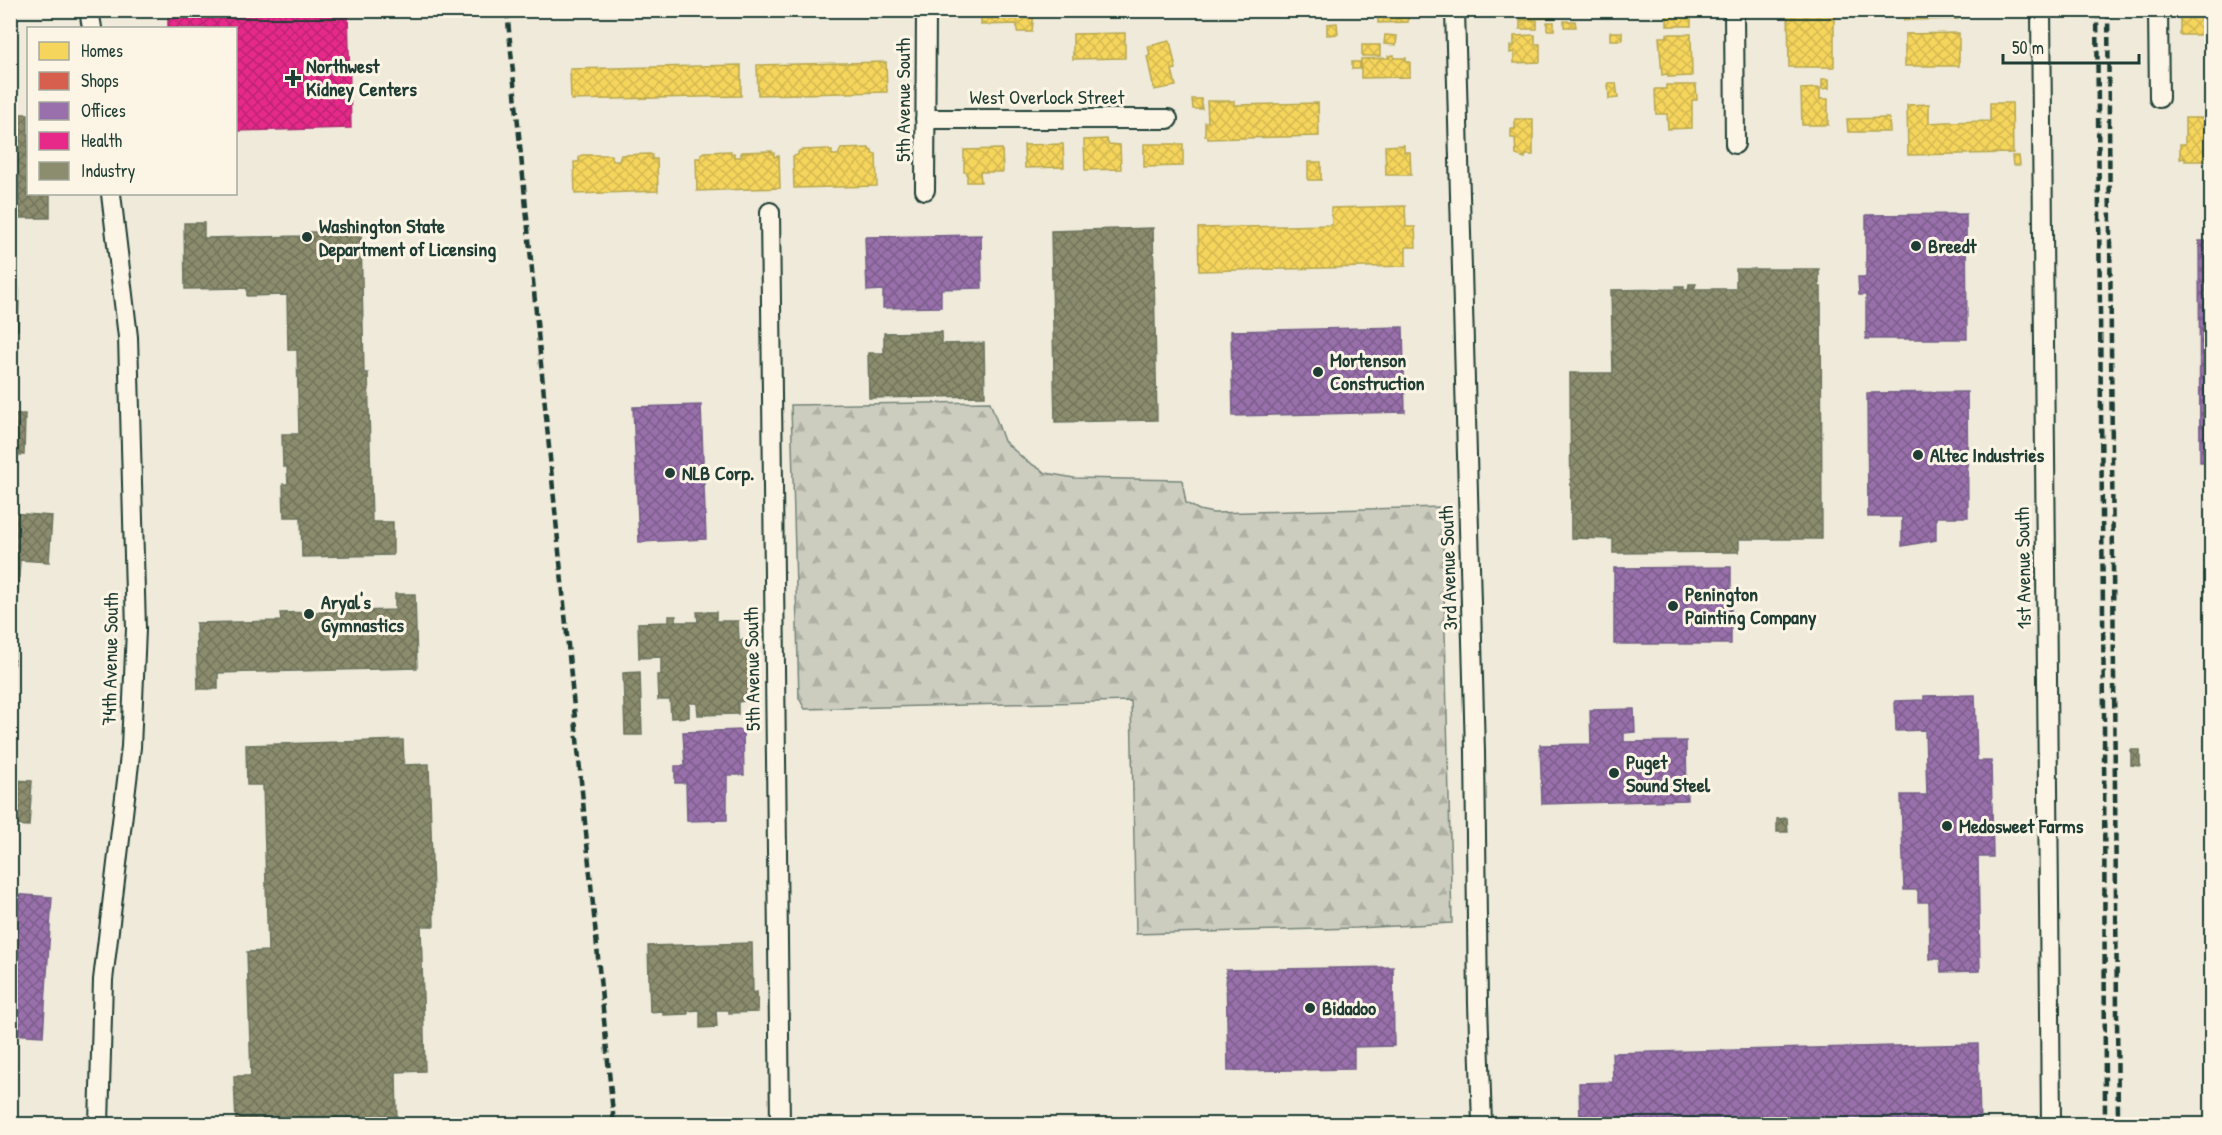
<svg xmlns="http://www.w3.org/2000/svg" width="2222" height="1135" viewBox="0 0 2222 1135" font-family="'Patrick Hand',sans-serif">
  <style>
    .forest { fill: url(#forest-firs); stroke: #76857a; stroke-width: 1.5 }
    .homes { fill: url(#homes-cross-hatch); stroke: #b6a750; stroke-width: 1.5 }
    .shops { fill: url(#shops-cross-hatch); stroke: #9f5646; stroke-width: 1.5 }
    .offices { fill: url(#offices-cross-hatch); stroke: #746187; stroke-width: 1.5 }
    .health { fill: url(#health-cross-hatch); stroke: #ab2f70; stroke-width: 1.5 }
    .industry { fill: url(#industry-cross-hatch); stroke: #6b745d; stroke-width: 1.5 }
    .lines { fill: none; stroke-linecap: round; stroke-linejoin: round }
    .street-casing { stroke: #1f3d34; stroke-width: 22 }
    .street { stroke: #fcf5e5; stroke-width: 18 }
    .rail { stroke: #1f3d34; stroke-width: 4.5; stroke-dasharray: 9 4.5; stroke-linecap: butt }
    .poi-dot { fill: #1f3d34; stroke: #fcf5e5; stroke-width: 2 }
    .labels { text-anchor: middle; stroke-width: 6; stroke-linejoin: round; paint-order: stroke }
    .poi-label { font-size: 20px; font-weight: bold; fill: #1f3d34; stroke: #fcf5e5; text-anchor: start }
    .street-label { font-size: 20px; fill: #1f3d34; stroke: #fcf5e5 }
  </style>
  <defs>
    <pattern id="forest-firs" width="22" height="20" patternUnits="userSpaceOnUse" patternTransform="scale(1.5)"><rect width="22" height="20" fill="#cccdbf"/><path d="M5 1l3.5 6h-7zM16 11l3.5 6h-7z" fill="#afb1a5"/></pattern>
    <pattern id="homes-cross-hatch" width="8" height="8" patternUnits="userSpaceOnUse" patternTransform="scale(1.5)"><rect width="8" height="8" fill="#f6d55c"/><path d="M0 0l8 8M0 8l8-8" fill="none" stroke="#d2b851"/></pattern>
    <pattern id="shops-cross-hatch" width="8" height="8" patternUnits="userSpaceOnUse" patternTransform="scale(1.5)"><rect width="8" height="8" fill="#d6604d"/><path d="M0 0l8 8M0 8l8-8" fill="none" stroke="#ad5041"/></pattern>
    <pattern id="offices-cross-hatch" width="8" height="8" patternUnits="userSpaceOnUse" patternTransform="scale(1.5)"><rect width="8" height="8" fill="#9970ab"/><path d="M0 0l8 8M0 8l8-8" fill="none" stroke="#7c5d8c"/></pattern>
    <pattern id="health-cross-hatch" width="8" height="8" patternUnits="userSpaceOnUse" patternTransform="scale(1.5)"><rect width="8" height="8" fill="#e7298a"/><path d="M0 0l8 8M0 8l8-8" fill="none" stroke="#bb2472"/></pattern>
    <pattern id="industry-cross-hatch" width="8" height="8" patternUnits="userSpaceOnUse" patternTransform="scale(1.5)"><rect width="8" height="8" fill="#8c8c6e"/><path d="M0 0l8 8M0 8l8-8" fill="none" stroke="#72745b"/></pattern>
  </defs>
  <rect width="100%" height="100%" fill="#efeada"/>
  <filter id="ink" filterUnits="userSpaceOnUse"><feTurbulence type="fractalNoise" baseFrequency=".0167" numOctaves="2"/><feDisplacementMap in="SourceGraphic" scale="12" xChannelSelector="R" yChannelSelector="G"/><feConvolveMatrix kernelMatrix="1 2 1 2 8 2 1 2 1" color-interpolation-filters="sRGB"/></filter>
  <g filter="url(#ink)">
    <path class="forest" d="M990,402L1004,441L1025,460L1046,473L1074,478L1182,480L1186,503L1199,510L1213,513L1442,507L1452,923L1357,928L1136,934L1131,701L805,709L799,698L791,405Z"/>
    <path class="homes" d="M981,10H1034L1032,32H1017V24L981,25Z
      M1378,10H1411V13H1408V22L1378,23Z
      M1520,10H1555V18L1521,19Z
      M1667,10H1691V26H1667Z
      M1788,10H1834V67H1789Z
      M1904,10H1958V19L1904,20Z
      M2180,13H2203V15L2211,13V32H2202V35H2180Z
      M1520,20H1537V29H1520Z
      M1564,21H1575L1576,27H1564Z
      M1547,22H1554V30H1547Z
      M1337,23L1338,34L1327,35V24Z
      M1610,32H1622V40H1610Z
      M1125,33V58L1073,59V34Z
      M1959,33V66H1905V34Z
      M1667,34H1691L1692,76L1668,77V74L1662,75L1659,37H1667Z
      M1385,35L1397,36L1396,45L1384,44Z
      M1535,35V44H1540V62L1514,63V52L1510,53V46H1514V36Z
      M1170,41L1176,69L1172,70L1176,86L1154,90L1147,56L1150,55L1148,46Z
      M1362,45H1380V56H1362Z
      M1394,55V58H1406V62H1410V77L1361,78V59L1389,58L1388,56Z
      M886,62L887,92L758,95L757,65Z
      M1352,62H1360V69H1352Z
      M741,65V96L571,100L570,69Z
      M1822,79H1829V88L1822,89Z
      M1608,83H1616L1618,98L1609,99Z
      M1666,85H1696L1697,100H1692V128L1668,129L1667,114H1656L1655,89H1666Z
      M1820,88V99H1828V125H1802L1801,89Z
      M1192,99H1201L1202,109H1193Z
      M1207,101H1234V105L1318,103L1319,136L1208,139V136H1205V122H1208Z
      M1990,103H2012L2013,153L1908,155L1907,105L1929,104V123L1947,122L1990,121Z
      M1889,118L1890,132H1848L1847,119Z
      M2185,118H2212V161H2185V158L2180,159V144H2185Z
      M1515,119H1533V155H1526L1525,158L1516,155L1515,138H1511V129H1515Z
      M1107,139L1108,144L1120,145L1121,169L1085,170L1084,140Z
      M1063,144L1064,167L1025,168L1024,145Z
      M1144,144H1183V166L1144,167Z
      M1404,145V152H1410L1411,175H1386L1385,146Z
      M869,148V150H872V154H876L877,186L794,188L793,156L798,155V152L801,150L829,149V151H832V155H838L841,149Z
      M1002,149L1003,172H980L981,182H967V172H964V150Z
      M731,151V154L734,153V157H741V153H744L743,152L772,151V153H774V157L779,156L780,188L697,191L696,158H701V154L704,152Z
      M650,154L652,155V159H657L658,191L575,194L574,162H579V158L582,155H610L612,156L613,161H619L621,155Z
      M2012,156H2019L2020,165H2013Z
      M1308,162H1321V180H1308Z
      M1405,206L1406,227H1415L1416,247H1406V266L1199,271L1198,228L1332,225L1331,208Z"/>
    <path class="shops" d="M2205,546H2212V573H2205Z"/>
    <path class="offices" d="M1966,214L1967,339H1866V295H1859L1858,277H1866V215Z
      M981,235L982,288L941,289V307L883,308V290L867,291L865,237Z
      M2199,241H2212V462H2200Z
      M1403,327L1405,412L1233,416L1231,331Z
      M1967,392L1968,517H1936V540L1902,546V517H1868L1867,393Z
      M701,405L706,539L639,542L633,407Z
      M1731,567V644H1614V568Z
      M1975,695L1977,761H1991L1993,857H1978L1980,971L1941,972L1940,959H1930L1929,902H1918V890H1904L1901,795H1927L1925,730L1896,731L1895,701L1924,700V696Z
      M1634,709L1635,732L1624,733V742L1686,741L1687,800L1542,804L1540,745L1591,744L1590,710Z
      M743,730L744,775H727V820L687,821L686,783H675V766H685L683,732Z
      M10,894L52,897L43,1036L10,1034Z
      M1393,967L1394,1046L1354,1047V1069L1228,1071L1226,970Z
      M1978,1044L1980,1124H1580L1579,1083L1613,1082L1612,1053Z"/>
    <path class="health" d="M243,10H348L351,128L236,131V28H168V18L243,16Z"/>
    <path class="industry" d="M10,114H28V194H50V218H10Z
      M184,223H204V238L305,236V232H318V236L361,235L364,373H368L372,522H393V555L302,557L301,517H284L283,484H288L287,467H283L282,434H299L297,350H288L287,295L247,296V288L185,289Z
      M1153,228L1157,420L1055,422L1051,231Z
      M1736,269H1819V287H1821L1822,539H1739V552L1613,553V539L1571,538L1570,373H1613L1611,290L1676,289V286H1684V290H1688L1689,284H1696L1694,289H1736Z
      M10,289H19L18,330H10Z
      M942,332V344L984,343L985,396L869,398L868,353H884V333Z
      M10,414H25L24,455H10Z
      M10,513L52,516L49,562L20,560L10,723Z
      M395,594H415L417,668L218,673V689H198L196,623L281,621L280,613L395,610Z
      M697,612H716V621H738L739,640H748L750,700L738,702V714L698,715L697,703H689V717L671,718L670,700H658L657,675H661V657L639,658L638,623L669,622V616H676V622H698Z
      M640,672L642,735H625L623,673Z
      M403,740L404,765L429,764L434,926H421L425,1071L396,1072L397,1124H236L234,1076H251L247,952L268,951L263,785H247L246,745Z
      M2131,750H2140V766L2131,765Z
      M10,780L32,781L29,826L10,825Z
      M1787,818L1788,832H1777V819Z
      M752,943L753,993L757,992L758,1012L729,1013V1010H716L717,1027L700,1028V1010L688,1011V1014L663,1015V1011L650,1012L648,946Z"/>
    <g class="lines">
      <g class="street-casing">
        <path id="street" d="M89,10L92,28
          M1455,10L1475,752L1478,1004L1482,1124
          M1734,10L1735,144
          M2041,10L2051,1124
          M2158,10L2159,98
          M925,119H1168
          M925,190L926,10
          M770,212L780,1124
          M99,1124L103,980L131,747L136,629L128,337L111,194"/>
      </g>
      <use href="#street" class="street"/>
      <path class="rail" d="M507,10L614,1124
        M2097,10L2104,712L2105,1124
        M2108,10L2118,1124"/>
    </g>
  </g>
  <g class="poi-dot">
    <path d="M290 69h6v6h6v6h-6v6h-6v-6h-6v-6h6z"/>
    <circle cx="307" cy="237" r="6"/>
    <circle cx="1916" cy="246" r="6"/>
    <circle cx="1318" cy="372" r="6"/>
    <circle cx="1918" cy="455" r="6"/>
    <circle cx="670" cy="473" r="6"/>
    <circle cx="1673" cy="606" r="6"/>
    <circle cx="309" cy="614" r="6"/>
    <circle cx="1614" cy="773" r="6"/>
    <circle cx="1947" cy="826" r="6"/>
    <circle cx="1310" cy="1008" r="6"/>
  </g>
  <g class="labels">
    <g class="poi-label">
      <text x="306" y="73">Northwest<tspan x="306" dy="23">Kidney Centers</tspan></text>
      <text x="319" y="233">Washington State<tspan x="319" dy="23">Department of Licensing</tspan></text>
      <text x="1928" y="253">Breedt</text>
      <text x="1330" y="367">Mortenson<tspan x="1330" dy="23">Construction</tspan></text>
      <text x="1930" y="462">Altec Industries</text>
      <text x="682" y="480">NLB Corp.</text>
      <text x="1685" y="601">Penington<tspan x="1685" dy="23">Painting Company</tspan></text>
      <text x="321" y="609">Aryal's<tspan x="321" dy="23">Gymnastics</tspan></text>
      <text x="1626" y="769">Puget<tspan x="1626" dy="23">Sound Steel</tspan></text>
      <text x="1959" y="833">Medosweet Farms</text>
      <text x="1322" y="1015">Bidadoo</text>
    </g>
    <g class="street-label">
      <text x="1047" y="104">West Overlock Street</text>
      <text transform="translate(903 100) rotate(-90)" y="7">5th Avenue South</text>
      <text transform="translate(1448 568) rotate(-92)" y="7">3rd Avenue South</text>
      <text transform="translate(2023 568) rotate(-91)" y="7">1st Avenue South</text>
      <text transform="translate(110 659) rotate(-89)" y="7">74th Avenue South</text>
      <text transform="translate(752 669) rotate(-91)" y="7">5th Avenue South</text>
    </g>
  </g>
  <rect width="2222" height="1135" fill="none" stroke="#fcf5e5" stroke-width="36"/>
  <rect x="18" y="18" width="2186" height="1099" fill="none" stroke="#1f3d34" stroke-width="2" filter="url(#ink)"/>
  <rect x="27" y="27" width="210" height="168" fill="#fcf5e5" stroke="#a4ab9e" stroke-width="1.5"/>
  <rect x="39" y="42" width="30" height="18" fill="#f6d55c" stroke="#a4ab9e" stroke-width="1.5"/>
  <text x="81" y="57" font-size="18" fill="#1f3d34">Homes</text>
  <rect x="39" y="72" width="30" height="18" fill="#d6604d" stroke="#a4ab9e" stroke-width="1.5"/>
  <text x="81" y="87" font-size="18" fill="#1f3d34">Shops</text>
  <rect x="39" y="102" width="30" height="18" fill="#9970ab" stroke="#a4ab9e" stroke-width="1.5"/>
  <text x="81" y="117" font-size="18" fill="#1f3d34">Offices</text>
  <rect x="39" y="132" width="30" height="18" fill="#e7298a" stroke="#a4ab9e" stroke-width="1.5"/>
  <text x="81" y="147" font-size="18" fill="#1f3d34">Health</text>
  <rect x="39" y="162" width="30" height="18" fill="#8c8c6e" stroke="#a4ab9e" stroke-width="1.5"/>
  <text x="81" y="177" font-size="18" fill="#1f3d34">Industry</text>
  <path d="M2003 54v9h136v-9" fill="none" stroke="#1f3d34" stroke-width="3"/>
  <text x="2012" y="54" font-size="18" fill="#1f3d34" stroke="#fcf5e5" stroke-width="4.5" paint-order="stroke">50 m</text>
</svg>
